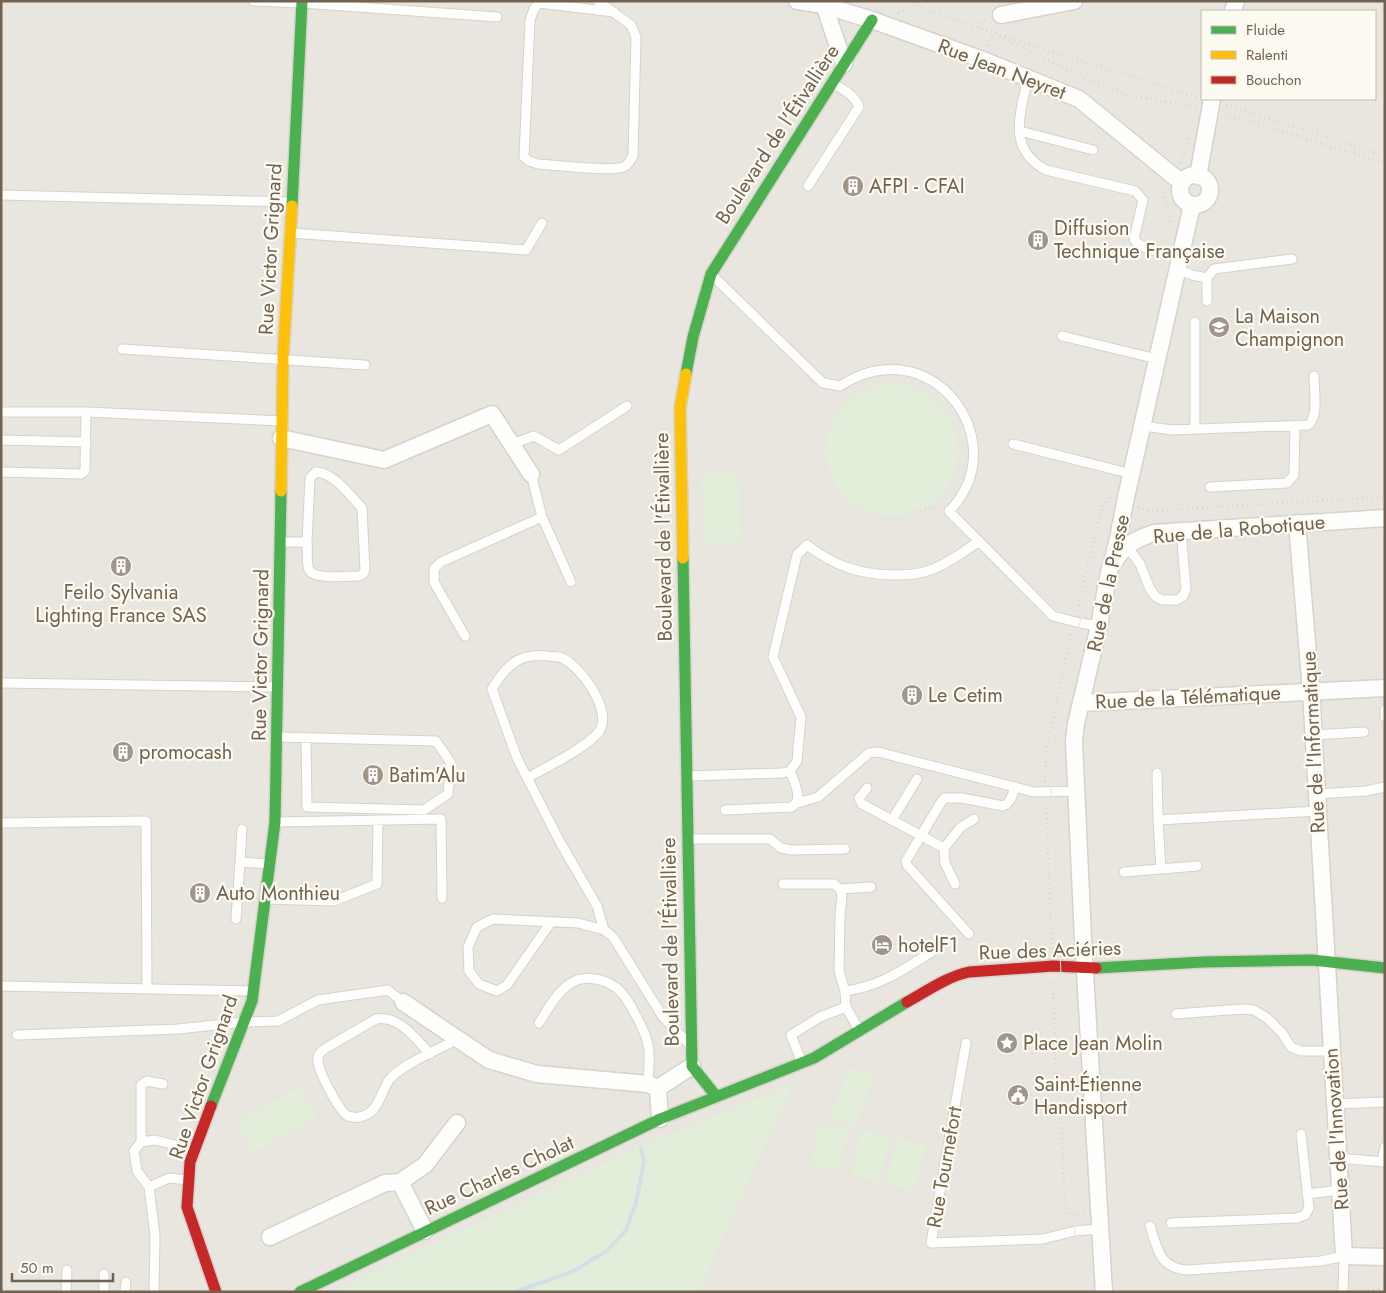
<svg xmlns="http://www.w3.org/2000/svg" width="1386" height="1293" viewBox="0 0 1386 1293" font-family="Jost,sans-serif">
  <style>
    .industrial { fill: #e8e6df; fill-rule: evenodd }
    .green { fill: #e2edda }
    .lines { fill: none; stroke-linecap: round; stroke-linejoin: round }
    .stream { stroke: #d1e0e6; stroke-width: 4 }
    .lane-casing { stroke: #d6d2cc; stroke-width: 11 }
    .street-casing { stroke: #d6d2cc; stroke-width: 19 }
    .fast-casing { stroke: #d6d2cc; stroke-width: 14 }
    .slow-casing { stroke: #d6d2cc; stroke-width: 14 }
    .jam-casing { stroke: #d6d2cc; stroke-width: 14 }
    .path { stroke: #d9d5d0; stroke-width: 2.5; stroke-dasharray: 1 4; stroke-linecap: butt }
    .lane { stroke: #fefefc; stroke-width: 9 }
    .street { stroke: #fefefc; stroke-width: 16 }
    .fast { stroke: #4caf50; stroke-width: 11 }
    .slow { stroke: #ffc107; stroke-width: 11 }
    .jam { stroke: #c62828; stroke-width: 11 }
    .tram { stroke: #e6e3e6; stroke-width: 1 }
    .labels { text-anchor: middle; stroke-width: 4.5; stroke-linejoin: round; paint-order: stroke }
    .street-label { font-size: 20px; fill: #726251; stroke: #fdfaf1 }
    .poi-label { font-size: 20px; fill: #726251; stroke: #fdfaf1; text-anchor: start }
  </style>
  <rect width="100%" height="100%" fill="#f6f5ee"/>
  <path class="industrial" d="M1,1H1385V1292H1ZM1202,11H1375V99H1202Z"/>
  <path class="green" d="M826 450a66 66 0 1 1 132 0a66 66 0 1 1-132 0Z
    M738,473L741,542L703,543L701,474Z
    M849,1067L874,1077L864,1102L839,1093Z
    M793,1084L698,1292H332L636,1148Z
    M300,1087L317,1119L253,1152L236,1121Z
    M838,1095L864,1105L855,1127L829,1118Z
    M820,1124L848,1131L838,1173L810,1166Z
    M862,1130L890,1137L879,1183L851,1176Z
    M897,1137L926,1145L914,1191L886,1184Z"/>
  <g class="lines">
    <path class="stream" d="M515,1292L574,1271L608,1250L626,1230L636,1202L644,1161L641,1149"/>
    <g class="lane-casing">
      <path id="lane" d="M253,1L302,3L497,17
        M598,1L631,25L636,37L633,156C630,160 629,165 623,167C609,172 556,165 538,164L529,161L524,157L530,20L534,9L539,3L614,12
        M1028,78C1020,114 1007,149 1046,170L1135,191L1143,200L1134,239C1140,250 1168,254 1180,256
        M1020,131L1093,150
        M808,186L859,107C855,95 842,89 832,83
        M1,195L292,202
        M291,233L526,250L542,223
        M1177,269L1192,275L1207,278V301
        M713,276L823,383L840,386C854,377 867,371 883,370C943,363 990,427 968,483C963,494 958,503 949,511L1053,616L1080,623L1099,626
        M1207,278L1214,269L1292,259
        M1195,322V429
        M1062,336L1157,359
        M122,349L365,365
        M1,412H86L282,421
        M1143,426L1172,430L1308,425C1319,418 1314,389 1314,376
        M1,440L86,442
        M512,444L534,436L559,450L627,406
        M1013,444L1132,474
        M1,472L81,474L85,471V468L86,412
        M531,474L542,517L571,582
        M1210,487L1287,483L1294,475L1295,426
        M281,542H307C308,550 306,563 309,570C314,580 349,576 359,576L363,574L365,569L362,508C350,496 335,473 316,472L310,478L307,542
        M1126,545L1140,564L1150,589L1156,597L1162,600H1177L1183,596L1186,589L1181,531
        M465,636L434,582V569L441,562L542,517
        M1,683L278,687
        M1385,710V717
        M1313,735L1364,732
        M277,737L436,741L451,763L448,794L424,810L307,807L306,738
        M1157,773L1158,820
        M688,776L782,773L790,771L797,761L801,717L773,657L797,555L807,545C834,566 861,575 896,575C908,575 921,574 933,569C950,562 964,552 979,541
        M527,778C545,768 590,746 600,730C612,710 581,666 562,658C558,656 551,657 547,656C518,653 506,666 492,689L517,758L560,842L597,906L604,930
        M867,788L859,798L862,804L944,848L961,827L974,819
        M1316,794L1366,791L1385,787
        M797,803L818,797L869,753L878,752L1034,792L1076,791
        M725,810L792,807C804,798 794,783 790,771
        M892,820L917,779
        M276,822L441,819L442,898
        M1,823L146,821L147,989
        M687,839H770L781,848L791,850L845,849
        M944,848L945,863L955,884
        M240,862L242,829
        M1161,869L1158,820L1317,811
        M1124,872L1197,866
        M783,884H834L840,889L842,896L840,915L839,971L845,991L846,1007
        M840,889L871,887
        M265,899L334,901L377,884L378,820
        M236,919L240,862L269,864
        M551,922L507,985L497,991L479,984L469,971L468,947L477,927L493,919L578,923L604,930L613,937L663,1017L688,1043
        M969,934L907,865L906,861L941,802L945,798H962L1003,806C1011,803 1012,795 1015,787
        M1,986L253,991
        M845,991C881,986 903,970 933,951
        M1176,1014L1242,1009L1254,1010L1267,1018L1282,1033L1291,1047L1301,1051H1331
        M539,1023C549,1008 559,987 577,980C590,975 610,981 620,991C629,1000 646,1032 648,1045C651,1057 648,1071 648,1084
        M17,1035L178,1029L244,1022L278,1021L318,1000L388,990L403,1002
        M966,1043L931,1243L1043,1239L1075,1231L1099,1229
        M430,1054C416,1039 399,1015 376,1019L326,1048C322,1051 317,1054 318,1060C318,1071 339,1111 348,1116C351,1117 357,1118 359,1117C379,1114 380,1093 389,1080C399,1066 441,1048 458,1039
        M802,1063L791,1035L820,1017L846,1007L859,1030
        M1334,1104L1385,1102
        M141,1142V1085L147,1081L163,1084
        M1338,1158L1385,1162
        M1382,1162L1385,1147
        M149,1187L137,1171L134,1151L141,1142L155,1140L195,1150
        M1307,1194L1340,1190
        M1171,1223L1297,1218L1305,1215L1309,1208L1301,1134
        M1150,1226C1158,1250 1159,1268 1188,1270L1321,1261L1344,1256L1343,1292
        M104,1274V1292
        M66,1292L67,1270
        M125,1292L126,1282
        M154,1292L155,1236L149,1187L169,1178L189,1180"/>
    </g>
    <g class="street-casing">
      <path id="street" d="M797,1L824,5L872,20L983,60L1079,99L1182,183
        M824,5L844,64
        M1233,11L1236,1
        M1001,15L1074,1
        M1180 190a15 15 0 1 1 30 0a15 15 0 1 1-30 0Z
        M1198,176L1212,99
        M281,438L384,460L492,414L531,474
        M1297,523L1311,691L1344,1256L1385,1257
        M1115,561C1124,545 1136,539 1154,533L1385,518
        M1082,703L1385,688
        M403,1002L489,1060L537,1074L648,1084L658,1088
        M658,1088L692,1066
        M658,1088L660,1119
        M400,1182L425,1165L457,1123
        M270,1237L385,1183L400,1182L425,1231
        M1104,1292L1083,939L1074,741L1076,724L1099,626L1109,572L1118,539L1125,502L1192,205"/>
    </g>
    <g class="fast-casing">
      <path id="fast" d="M292,206L302,1
        M686,374L693,337L711,274L872,20
        M683,558L692,1066L716,1096
        M1096,968L1203,962L1312,960L1385,968
        M211,1106L252,1001L275,822L281,491
        M300,1292L660,1119L814,1058L907,1002"/>
    </g>
    <g class="slow-casing">
      <path id="slow" d="M281,491L283,358L292,206
        M683,558L680,408L686,374"/>
    </g>
    <g class="jam-casing">
      <path id="jam" d="M907,1002C927,991 946,977 969,972L1053,966L1096,968
        M211,1106L190,1162L187,1207L216,1292"/>
    </g>
    <path class="path" d="M913,1L915,5L993,33L1199,98
      M898,13L915,5
      M979,28L982,21L988,19
      M999,36L1090,81L1127,95L1196,107
      M988,46L993,33
      M1226,105L1385,156
      M1225,114L1385,163
      M1180,163L1185,152L1189,138
      M1168,188L1164,195L1172,224
      M1138,507L1148,511L1385,497
      M1100,510L1111,497
      M915,512L933,507L938,513
      M1077,611L1100,512L1109,508
      M1045,782L1046,750L1072,631
      M1046,803L1052,950
      M1053,983L1055,1058L1061,1110L1065,1214H1085
      M1353,1290L1385,1288"/>
    <use href="#lane" class="lane"/>
    <use href="#street" class="street"/>
    <use href="#fast" class="fast"/>
    <use href="#slow" class="slow"/>
    <use href="#jam" class="jam"/>
    <path class="tram" d="M1100,567C1107,547 1120,534 1141,527
      M1084,1262L1089,1278L1096,1292
      M1087,1292L1078,1269L1076,1255L1051,785C1054,726 1070,667 1083,609C1087,590 1089,568 1098,550C1108,532 1126,524 1144,520L1385,504"/>
  </g>
  <defs>
    <g id="building-disc" transform="scale(1.125)"><circle r="9.5" fill="#a09588" stroke="#fdfaf1"/><path d="M-4-6H4V6H1V3H-1V6H-4ZM-2.5-4.3h1.7v1.8h-1.7ZM.8-4.3h1.7v1.8H.8ZM-2.5-1h1.7V.8h-1.7ZM.8-1h1.7V.8H.8Z" fill="#fff"/></g>
    <g id="school-disc" transform="scale(1.125)"><circle r="9.5" fill="#a09588" stroke="#fdfaf1"/><path d="M0-5L7-2L0 1L-7-2ZM-4 1L0 2.5L4 1V4Q0 6-4 4Z" fill="#fff"/></g>
    <g id="hotel-disc" transform="scale(1.125)"><circle r="9.5" fill="#a09588" stroke="#fdfaf1"/><path d="M-6-4.5h1.5V1H6V5H4.5V3h-9V5H-6ZM-4 0a1.8 1.8 0 1 1 3.6 0ZM.5 0V-2.5h3Q6-2.5 6 0Z" fill="#fff"/></g>
    <g id="sight-disc" transform="scale(1.125)"><circle r="9.5" fill="#a09588" stroke="#fdfaf1"/><path d="M0-6L1.8-2.2L6-1.7L2.9 1.2L3.7 5.4L0 3.3L-3.7 5.4L-2.9 1.2L-6-1.7L-1.8-2.2Z" fill="#fff"/></g>
    <g id="civic-disc" transform="scale(1.125)"><circle r="9.5" fill="#a09588" stroke="#fdfaf1"/><path d="M-.6-6.5H3V-4.5H.6V-3L4-1V1h2V6H-6V1h2V-1L-.6-3ZM-1.2 2.5V6h2.4V2.5Z" fill="#fff"/></g>
  </defs>
  <g fill-rule="evenodd">
    <use href="#building-disc" x="853" y="186"/>
    <use href="#building-disc" x="1038" y="240"/>
    <use href="#school-disc" x="1219" y="327"/>
    <use href="#building-disc" x="121" y="566"/>
    <use href="#building-disc" x="912" y="695"/>
    <use href="#building-disc" x="123" y="752"/>
    <use href="#building-disc" x="373" y="775"/>
    <use href="#building-disc" x="200" y="893"/>
    <use href="#hotel-disc" x="882" y="945"/>
    <use href="#sight-disc" x="1007" y="1043"/>
    <use href="#civic-disc" x="1018" y="1095"/>
  </g>
  <g class="labels">
    <g class="street-label">
      <text transform="translate(1002 69) rotate(21)" y="7">Rue Jean Neyret</text>
      <text transform="translate(777 134) rotate(-57)" y="7">Boulevard de l'Étivallière</text>
      <text transform="translate(270 249) rotate(-87)" y="7">Rue Victor Grignard</text>
      <text transform="translate(1239 529) rotate(-5)" y="7">Rue de la Robotique</text>
      <text transform="translate(663 537) rotate(-91)" y="7">Boulevard de l'Étivallière</text>
      <text transform="translate(1108 583) rotate(-78)" y="7">Rue de la Presse</text>
      <text transform="translate(260 655) rotate(-89)" y="7">Rue Victor Grignard</text>
      <text transform="translate(1188 697) rotate(-3)" y="7">Rue de la Télématique</text>
      <text transform="translate(1313 742) rotate(-93)" y="7">Rue de l'Informatique</text>
      <text transform="translate(670 942) rotate(-91)" y="7">Boulevard de l'Étivallière</text>
      <text transform="translate(1050 950) rotate(-2)" y="7">Rue des Aciéries</text>
      <text transform="translate(203 1077) rotate(-71)" y="7">Rue Victor Grignard</text>
      <text transform="translate(1336 1129) rotate(-94)" y="7">Rue de l'Innovation</text>
      <text transform="translate(944 1167) rotate(-80)" y="7">Rue Tournefort</text>
      <text transform="translate(499 1175) rotate(-25)" y="7">Rue Charles Cholat</text>
    </g>
    <g class="poi-label">
      <text x="869" y="193">AFPI - CFAI</text>
      <text x="1054" y="235">Diffusion<tspan x="1054" dy="23">Technique Française</tspan></text>
      <text x="1235" y="323">La Maison<tspan x="1235" dy="23">Champignon</tspan></text>
      <text x="121" y="599" text-anchor="middle">Feilo Sylvania<tspan x="121" dy="23">Lighting France SAS</tspan></text>
      <text x="928" y="702">Le Cetim</text>
      <text x="139" y="759">promocash</text>
      <text x="389" y="782">Batim'Alu</text>
      <text x="216" y="900">Auto Monthieu</text>
      <text x="898" y="952">hotelF1</text>
      <text x="1023" y="1050">Place Jean Molin</text>
      <text x="1034" y="1091">Saint-Étienne<tspan x="1034" dy="23">Handisport</tspan></text>
    </g>
  </g>
  <rect width="1386" height="1293" fill="none" stroke="#726251" stroke-width="5"/>
  <rect x="1201" y="10" width="175" height="90" fill="#fdfaf1" stroke="#c5bdb1"/>
  <rect x="1211" y="26" width="25" height="8" fill="#4caf50" stroke="#c5bdb1"/>
  <text x="1246" y="35" font-size="15" fill="#726251">Fluide</text>
  <rect x="1211" y="51" width="25" height="8" fill="#ffc107" stroke="#c5bdb1"/>
  <text x="1246" y="60" font-size="15" fill="#726251">Ralenti</text>
  <rect x="1211" y="76" width="25" height="8" fill="#c62828" stroke="#c5bdb1"/>
  <text x="1246" y="85" font-size="15" fill="#726251">Bouchon</text>
  <path d="M12 1273v8h101v-8" fill="none" stroke="#726251" stroke-width="2.5"/>
  <text x="20" y="1273" font-size="15" fill="#726251" stroke="#fdfaf1" stroke-width="4" paint-order="stroke">50 m</text>
</svg>
